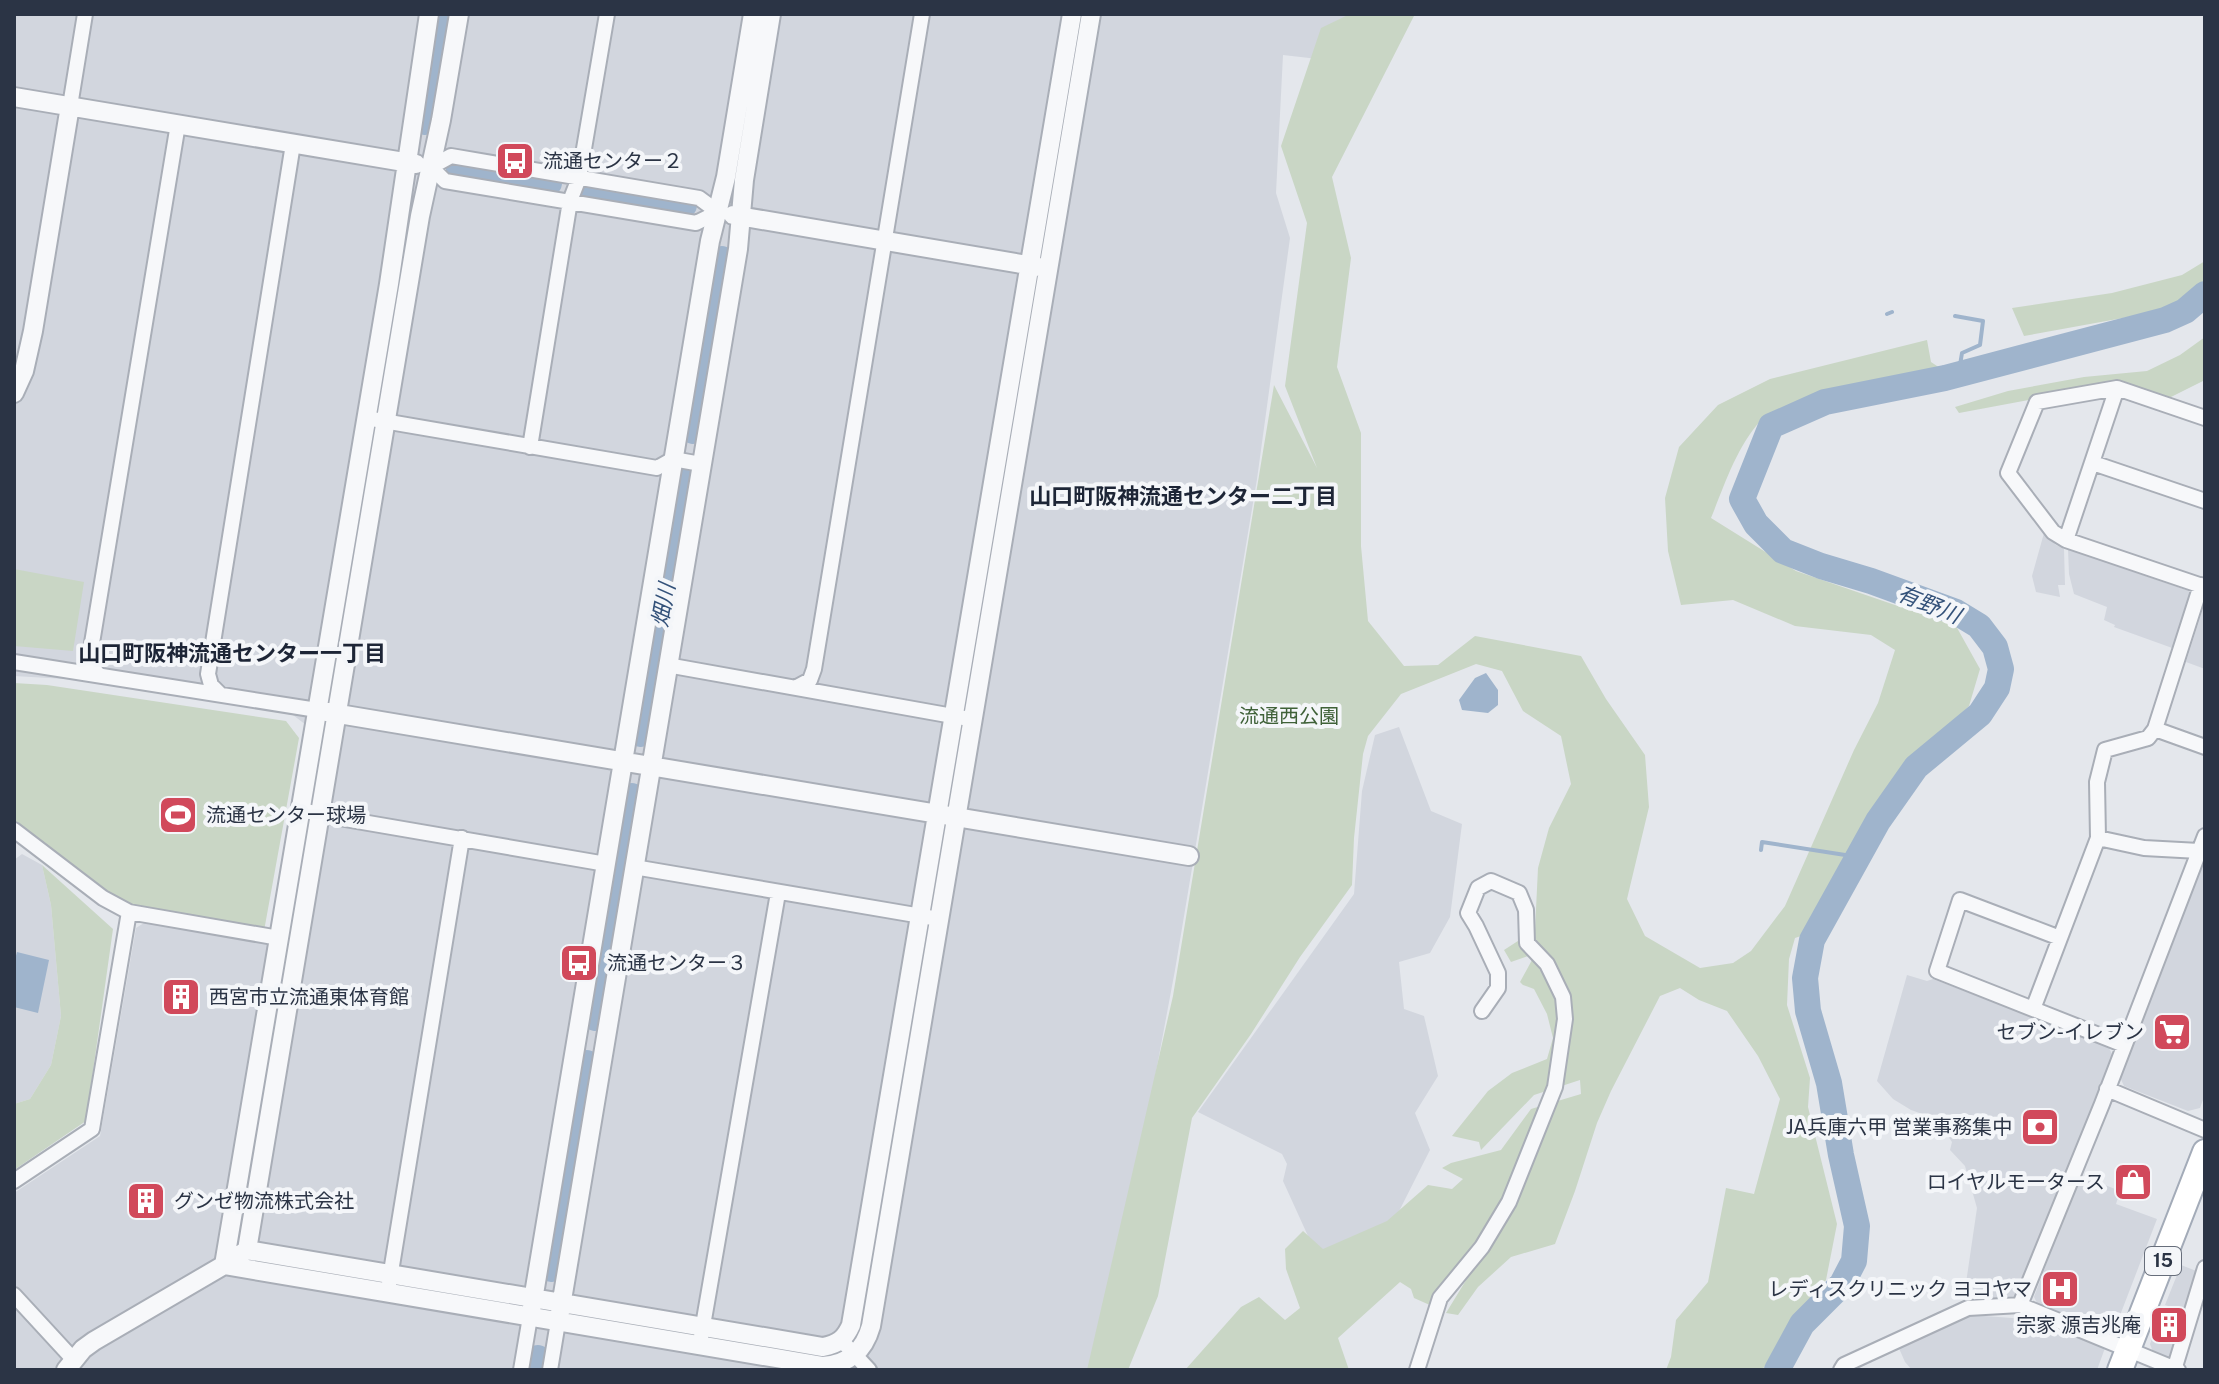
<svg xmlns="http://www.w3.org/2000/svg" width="2219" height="1384" viewBox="0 0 2219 1384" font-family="'Public Sans','Noto Sans JP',sans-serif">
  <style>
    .built { fill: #d2d6de }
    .green { fill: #c9d6c5 }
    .water { fill: #9fb4cc }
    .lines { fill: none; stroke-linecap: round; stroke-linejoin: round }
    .stream { stroke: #9fb4cc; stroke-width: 4 }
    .river { stroke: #9fb4cc; stroke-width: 26 }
    .minor-casing { stroke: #a9aeb7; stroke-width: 18 }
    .tertiary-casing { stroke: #a9aeb7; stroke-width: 22 }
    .primary-casing { stroke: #a3abb8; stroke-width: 28 }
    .minor { stroke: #f7f8fa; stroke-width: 14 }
    .tertiary { stroke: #f7f8fa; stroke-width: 18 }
    .primary { stroke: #fff; stroke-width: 24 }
    .labels { text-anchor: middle; stroke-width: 8; stroke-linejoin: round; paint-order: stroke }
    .shield { fill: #f4f6f9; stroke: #676e7b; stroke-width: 2 }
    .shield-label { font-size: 18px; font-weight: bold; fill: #2b3445 }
    .poi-label { font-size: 20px; fill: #2b3445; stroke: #f4f6f9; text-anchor: start }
    .park-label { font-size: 20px; fill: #3f6138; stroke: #f4f6f9 }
    .neighbourhood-label { font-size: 22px; font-weight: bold; fill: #1d2536; stroke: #f4f6f9 }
    .water-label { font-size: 22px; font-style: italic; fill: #34527a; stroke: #f4f6f9 }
  </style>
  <rect width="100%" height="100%" fill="#e4e7ec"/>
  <path class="built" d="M14,14H1362L1318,59L1283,55L1276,193L1290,238L1257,479L1175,970L1124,1243L1090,1370H14V1193L100,1136L136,928L147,921L270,944L306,725L293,715L83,680L14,676Z
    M2044,533L2056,545L2064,549L2065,585H2058L2060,597L2036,592L2032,576Z
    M2068,549L2189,591L2193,599L2175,649L2114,627L2115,625L2104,620L2107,607L2074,594L2069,574Z
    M2205,602V669L2186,662Z
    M1399,727L1431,811L1462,824L1450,917L1430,953L1399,962L1404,1009L1424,1016L1438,1076L1415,1113L1430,1150L1390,1229L1318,1258L1283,1181L1287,1164L1282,1154L1198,1112L1354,894L1362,791L1375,735Z
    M22,854L42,865L51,905L61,1016L51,1065L30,1099L14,1104V860Z
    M2205,864V1094L2200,1108L2188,1111L2124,1086L2119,1075L2199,866Z
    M1907,975L1927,981L1933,979L2095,1041L2108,1046L2113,1056L2021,1294L2011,1301L1982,1299L1965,1290L1977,1208L1965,1166L1950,1150L1952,1142L1945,1132L1948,1123L1911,1110L1893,1099L1877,1081Z
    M2085,1177L2120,1191L2116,1204L2157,1219L2114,1331L2106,1334L2039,1307L2034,1297L2078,1179L2083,1181Z
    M2181,1265L2199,1272L2187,1312L2165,1305Z
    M2165,1307L2186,1314L2174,1353L2167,1357L2153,1352L2150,1344Z
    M1972,1315L2025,1319L2105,1348L2097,1370H1912L1905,1362L1898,1346Z"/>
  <path class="green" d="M1350,14H1415L1332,177L1351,258L1337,367L1361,433V546L1368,621L1404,666L1438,665L1475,636L1581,656L1606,699L1645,755L1649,807L1627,899L1645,936L1700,968L1733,963L1751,951L1785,906L1854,750L1878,703L1895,650L1871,635L1795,626L1733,600L1681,605L1668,551L1665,498L1679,447L1718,405L1770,379L1927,340L1931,362L1943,370C1913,377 1776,403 1761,420C1736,448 1725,484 1711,518L1796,571L1956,626L1980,669L1969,706L1931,744L1867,818L1807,934L1795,938L1789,959L1787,1005L1810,1078L1808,1107L1837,1224L1826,1280L1762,1370H1666L1671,1357L1676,1320L1708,1282L1726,1188L1754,1194L1780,1099L1758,1056L1727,1011L1699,1000L1680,988L1660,996L1611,1091L1597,1123L1575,1191L1555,1244L1511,1257L1478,1287L1458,1315L1446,1313L1479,1259L1432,1306L1414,1298L1411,1289L1400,1282L1338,1338L1349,1370H1185L1241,1307L1259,1297L1285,1320L1300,1308L1286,1269L1285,1249L1303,1231L1323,1249L1387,1221L1428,1185L1452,1189L1463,1179L1442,1168L1451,1163L1501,1150L1531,1109L1581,1094L1580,1080L1534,1095L1481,1150L1479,1142L1452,1136L1488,1091L1512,1073L1547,1059L1553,1038L1547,1014L1534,989L1523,985L1520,982L1532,960L1528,956L1511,962L1504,950L1535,930L1538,868L1549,828L1571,784L1561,736L1523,711L1502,671L1476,664L1401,694L1368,736L1363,754L1354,838L1352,885L1300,957L1251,1034L1192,1118L1158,1296L1128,1370H1087L1173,996L1274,385L1317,468L1285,386L1307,223L1281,146L1321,28Z
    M2205,261V291L2178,308L2024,336L2012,308L2112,293L2182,275Z
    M2205,337V380L2167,399L2115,384L1959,413L1955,407L2008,391L2084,377L2147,371L2180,355Z
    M14,569L84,582L73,651L14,646Z
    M14,683L47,685L286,721L299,738L264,931L127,906L102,892L14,825Z
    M42,865L113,929L86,1121L14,1170V1104L30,1099L51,1065L61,1016L51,905Z"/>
  <path class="water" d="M1486,673L1498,690V705L1488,713L1462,710L1459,700L1475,678Z
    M17,952L49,960L38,1013L14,1007V963Z"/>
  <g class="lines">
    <path class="stream" d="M1887,314L1892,312
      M1955,316L1983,321L1980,345L1962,353L1960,365L1962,373
      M1761,850L1762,842L1858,857"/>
    <path class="river" d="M425,122L443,14
      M459,169L549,183
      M594,190L684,205
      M693,431L722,259
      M641,734L685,475
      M595,1018L632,796
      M552,1269L587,1063
      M536,1370L538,1358
      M1777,1370L1802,1324L1842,1284L1854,1261L1857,1226L1841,1155L1829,1083L1808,1011L1805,978L1812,940L1878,821L1916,767L1980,714L1997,688L2001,669L1995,647L1979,626L1956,612L1871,581L1821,566L1783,551L1756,524L1742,499L1771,426L1825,402L1945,378L2165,320L2185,311L2205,294"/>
    <g class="minor-casing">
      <path id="minor" d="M70,106L85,14
        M451,156L699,198L718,212L696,223L445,181L431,167Z
        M366,418L657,468L673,459L701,464
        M2205,418L2117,388L2037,402L2008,473L2053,532L2066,540L2205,587
        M530,447L570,201L579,178L607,14
        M2093,463L2205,501
        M2066,540L2117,388
        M2201,585L2155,729L2205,747
        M14,662L317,710
        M667,665L964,718
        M98,674L91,665L90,655L178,124
        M797,687L810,680L814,669L922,14
        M220,694L211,685L208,674L293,144
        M302,810L339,818L606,864
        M14,830L103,898L129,912L279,938
        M2098,838L2144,848L2199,851L2204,853
        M634,867L939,919
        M2060,938L1960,900L1937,971L2124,1045
        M2033,1009L2098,838L2097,782L2105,750L2148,738L2155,729
        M2107,1089L2205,1130
        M14,1181L92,1129L129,912
        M389,1284L462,838
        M14,1295L73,1359
        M2020,1305L2102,1104L2205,836
        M701,1337L778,893
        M842,1341L869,1370
        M521,1370L530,1317
        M550,1370L558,1322
        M1417,1370L1440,1298L1482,1247L1509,1202L1555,1087L1565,1019L1563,997L1547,964L1527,943L1526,910L1519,893L1491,881L1478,888L1468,913L1476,926L1498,973V988L1482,1011
        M1841,1370L1844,1365L1968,1308L2020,1305L2178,1370
        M2174,1370L2205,1268"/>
    </g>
    <g class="tertiary-casing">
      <path id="tertiary" d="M429,14L389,284L224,1265L823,1366C849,1364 864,1351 871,1326L1091,14
        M14,97L416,164
        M733,215L1039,267
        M14,393L24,371L33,331L70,106
        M327,712L1189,856
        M247,1250L420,216L441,120L459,14
        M532,1306L710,241L726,177L753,14
        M560,1312L738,249L744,180L771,14
        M66,1370L83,1349L94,1341L224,1265L247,1250L823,1347C838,1344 845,1339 851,1325L1072,14"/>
    </g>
    <g class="primary-casing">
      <path id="primary" d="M2120,1370L2205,1152"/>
    </g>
    <use href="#minor" class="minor"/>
    <use href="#tertiary" class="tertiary"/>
    <use href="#primary" class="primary"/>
  </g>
  <defs>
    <g id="bus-square" transform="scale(2)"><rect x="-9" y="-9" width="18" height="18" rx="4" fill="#d1495b" stroke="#f4f6f9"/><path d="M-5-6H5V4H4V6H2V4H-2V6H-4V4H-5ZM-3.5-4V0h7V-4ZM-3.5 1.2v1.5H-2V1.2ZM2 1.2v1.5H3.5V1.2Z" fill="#fff"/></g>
    <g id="stadium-square" transform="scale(2)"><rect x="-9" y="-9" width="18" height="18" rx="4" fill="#d1495b" stroke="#f4f6f9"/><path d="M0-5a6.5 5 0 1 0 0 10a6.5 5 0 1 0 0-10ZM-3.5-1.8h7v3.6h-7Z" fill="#fff"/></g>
    <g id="building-square" transform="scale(2)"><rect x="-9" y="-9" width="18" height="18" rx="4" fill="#d1495b" stroke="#f4f6f9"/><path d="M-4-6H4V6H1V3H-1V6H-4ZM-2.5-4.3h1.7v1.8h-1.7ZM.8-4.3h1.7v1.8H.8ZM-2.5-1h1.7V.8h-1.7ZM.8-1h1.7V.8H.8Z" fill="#fff"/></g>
    <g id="supermarket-square" transform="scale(2)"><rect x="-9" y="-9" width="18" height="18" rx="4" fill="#d1495b" stroke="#f4f6f9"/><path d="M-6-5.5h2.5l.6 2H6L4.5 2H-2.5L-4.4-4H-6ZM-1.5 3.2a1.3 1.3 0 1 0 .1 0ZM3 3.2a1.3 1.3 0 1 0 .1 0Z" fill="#fff"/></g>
    <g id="bank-square" transform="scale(2)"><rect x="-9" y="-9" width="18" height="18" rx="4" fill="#d1495b" stroke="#f4f6f9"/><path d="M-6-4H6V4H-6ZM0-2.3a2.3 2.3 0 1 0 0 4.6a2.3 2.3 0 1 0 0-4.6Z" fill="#fff"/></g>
    <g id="shop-square" transform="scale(2)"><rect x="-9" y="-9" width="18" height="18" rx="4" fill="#d1495b" stroke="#f4f6f9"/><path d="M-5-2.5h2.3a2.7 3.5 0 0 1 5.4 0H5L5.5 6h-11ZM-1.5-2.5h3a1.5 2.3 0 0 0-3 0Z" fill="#fff"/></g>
    <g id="hospital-square" transform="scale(2)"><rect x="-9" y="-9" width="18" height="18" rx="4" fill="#d1495b" stroke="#f4f6f9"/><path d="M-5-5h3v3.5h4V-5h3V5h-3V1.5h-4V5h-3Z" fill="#fff"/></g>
  </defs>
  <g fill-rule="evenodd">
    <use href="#bus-square" x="515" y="161"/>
    <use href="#stadium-square" x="178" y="815"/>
    <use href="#bus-square" x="579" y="963"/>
    <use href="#building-square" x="181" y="997"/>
    <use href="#supermarket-square" x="2172" y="1032"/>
    <use href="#bank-square" x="2040" y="1127"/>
    <use href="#shop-square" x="2133" y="1182"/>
    <use href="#building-square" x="146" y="1201"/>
    <use href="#hospital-square" x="2060" y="1289"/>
    <use href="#building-square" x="2169" y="1325"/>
  </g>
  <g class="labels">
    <rect class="shield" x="2145" y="1247" width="36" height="28" rx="6"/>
    <g class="shield-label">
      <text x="2163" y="1267">15</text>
    </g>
    <g class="poi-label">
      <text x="543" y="168">流通センター２</text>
      <text x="206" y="822">流通センター球場</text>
      <text x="607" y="970">流通センター３</text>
      <text x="209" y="1004">西宮市立流通東体育館</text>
      <text x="2144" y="1039" text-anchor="end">セブン-イレブン</text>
      <text x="2012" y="1134" text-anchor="end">JA兵庫六甲 営業事務集中</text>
      <text x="2105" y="1189" text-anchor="end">ロイヤルモータース</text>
      <text x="174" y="1208">グンゼ物流株式会社</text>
      <text x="2032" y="1296" text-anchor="end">レディスクリニック ヨコヤマ</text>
      <text x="2141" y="1332" text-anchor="end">宗家 源吉兆庵</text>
    </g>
    <g class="park-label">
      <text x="1289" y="723">流通西公園</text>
    </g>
    <g class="neighbourhood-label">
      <text x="1183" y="504">山口町阪神流通センター二丁目</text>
      <text x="232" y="661">山口町阪神流通センター一丁目</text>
    </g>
    <g class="water-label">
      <text transform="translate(1929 604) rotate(22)" y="8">有野川</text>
      <text transform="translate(663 605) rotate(-80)" y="8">畑川</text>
    </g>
  </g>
  <rect width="2219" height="1384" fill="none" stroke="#2b3445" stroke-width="32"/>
</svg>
